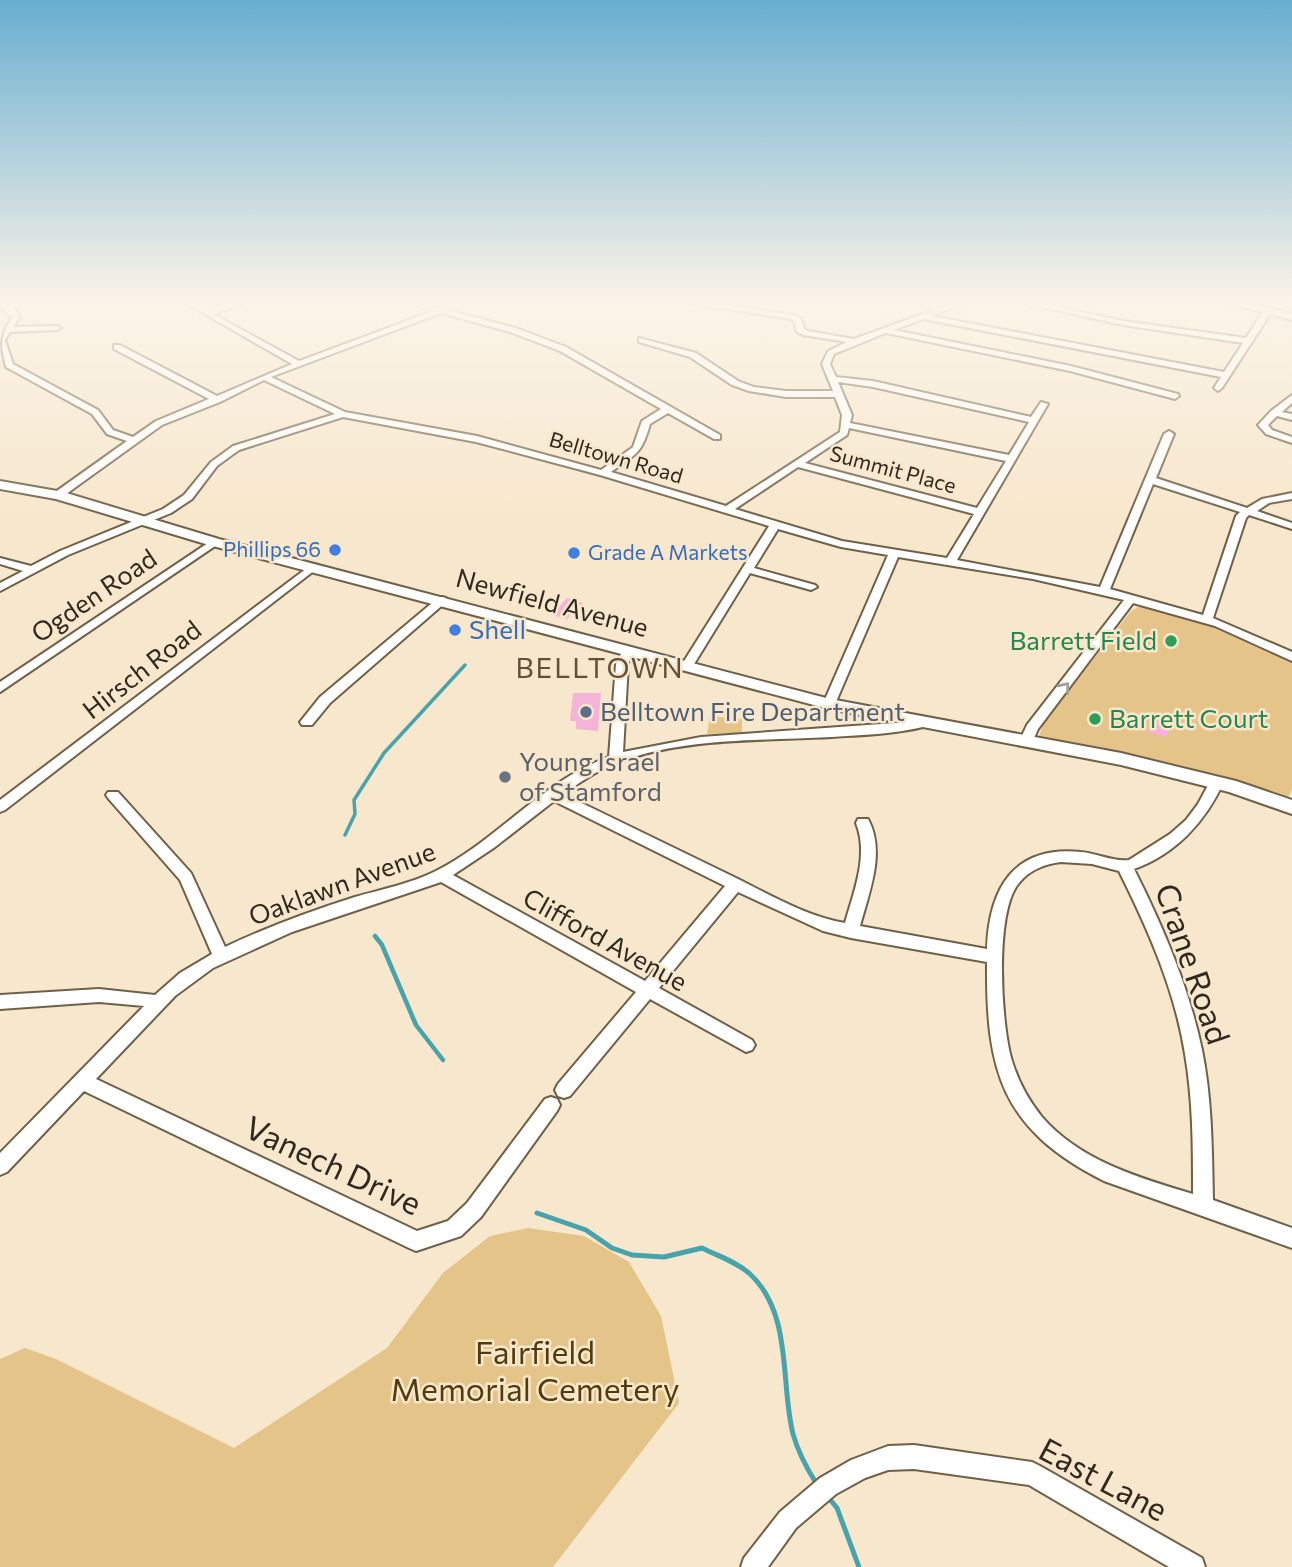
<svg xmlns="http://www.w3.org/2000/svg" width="1292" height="1567" viewBox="0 0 1292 1567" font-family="Commissioner,sans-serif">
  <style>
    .built { fill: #efdbba }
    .green { fill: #e5c48a }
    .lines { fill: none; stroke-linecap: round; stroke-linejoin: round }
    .stream-far2 { stroke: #48a4ac; stroke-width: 3.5 }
    .stream-far1 { stroke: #48a4ac; stroke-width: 4.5 }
    .stream { stroke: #48a4ac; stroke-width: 5 }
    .building { fill: #f5b4d7 }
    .minor-casing { stroke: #6f6149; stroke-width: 4 }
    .major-casing { stroke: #6f6149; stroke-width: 4 }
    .minor { fill: #fff; fill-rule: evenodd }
    .major { fill: #fff; fill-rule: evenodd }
    .oneway { stroke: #a19f9a }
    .shop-dot { fill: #3f7fe0; stroke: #f7e7cc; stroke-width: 2.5 }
    .leisure-dot { fill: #2e9e5b; stroke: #f7e7cc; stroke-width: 2.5 }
    .service-dot { fill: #5c6f8a; stroke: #f7e7cc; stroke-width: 2.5 }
    .worship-dot { fill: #6b7280; stroke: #f7e7cc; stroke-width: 2.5 }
    .labels { text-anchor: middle; stroke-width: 5; stroke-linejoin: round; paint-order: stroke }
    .far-street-label { font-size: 21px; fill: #2f291f; stroke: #f7e7cc }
    .far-shop-label { font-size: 21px; fill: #366cbe; stroke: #f7e7cc; text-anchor: end }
    .street-label { font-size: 26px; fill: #2f291f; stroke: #f7e7cc }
    .shop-label { font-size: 26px; fill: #366cbe; stroke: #f7e7cc; text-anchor: start }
    .leisure-label { font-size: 26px; fill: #27864d; stroke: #f7e7cc; text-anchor: end }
    .service-label { font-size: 26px; fill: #4e5e75; stroke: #f7e7cc; text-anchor: start }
    .worship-label { font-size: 26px; fill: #5b616d; stroke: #f7e7cc; text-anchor: start }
    .neighbourhood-label { font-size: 28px; letter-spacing: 2px; fill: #5f513a; stroke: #f7e7cc }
    .near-street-label { font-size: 32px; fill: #2f291f; stroke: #f7e7cc }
    .near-park-label { font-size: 32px; fill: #533c0b; stroke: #f7e7cc }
  </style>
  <rect width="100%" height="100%" fill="#f7e7cc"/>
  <path class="built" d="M828,302H951L909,317Z"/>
  <path class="green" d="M1138,607C1191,611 1244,637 1292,661V789L1288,798L1220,775L1039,737L1043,724L1131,611Z
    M710,716L742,719V733L707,734Z
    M528,1228L584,1236L629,1262L661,1316L679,1403L553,1567H0V1359L25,1348L56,1359L234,1448L387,1348L443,1273L490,1236Z"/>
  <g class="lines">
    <path class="stream-far2" d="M345,835L355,814L354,800L384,753L465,665"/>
    <path class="stream-far1" d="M375,936L382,945L416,1025L443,1060"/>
    <path class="stream" d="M537,1213L586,1230L612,1248L632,1255L664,1257L702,1248C718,1256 737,1262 750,1274C793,1314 780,1383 793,1434C798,1452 806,1467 816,1483
      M828,1497L837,1508L859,1567"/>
  </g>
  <path class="building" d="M567,598L583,603L567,619L552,615Z
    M573,693H601L598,731L576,729V721H570Z
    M1153,715L1172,721L1167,737L1148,732Z"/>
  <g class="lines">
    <g class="minor-casing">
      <path id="minor" d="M0,302L14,308L20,317L13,327L57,326L61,328L57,330L10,332L5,340L13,364L98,410L113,430L133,437L156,421L209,399L114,349V345H120L217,396L292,364L184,302H193L208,310L236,302H249L213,314L299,361L433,311L404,302H417L516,328L566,347L720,435V439H714L668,413L650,424C642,454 635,455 611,472L726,506L840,432L842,415L835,397H786L749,391L732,385L690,357L639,342V338L696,353L738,381L754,387L786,391H833L822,364L828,351L847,342L803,335L797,332L794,321L791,319L682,302H704L793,315L801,318L804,329L808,331L854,339L956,302H967L932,316L1224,372L1243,343L1123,325L1019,302H1035L1123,321L1246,338L1265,309H1271L1272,311L1222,388L1218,391L1214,388L1221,377L923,319L894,330L1071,366L1178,394L1179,396L1175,399L1070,371L886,333L834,354L830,364L836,377L873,381L1031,417L1041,402L1048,404L957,560L1100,587L1164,434L1169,431L1174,434L1156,478L1247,508L1262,499L1292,493V499L1269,503L1257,511L1292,523V529L1249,515L1246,518L1213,618L1292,652V661L1215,626L1133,603L1038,729L1031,745L1026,746L1019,742L1027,725L1124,600L1033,579L898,557L835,704L829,708L824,707L823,704L888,555L841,547L778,529L754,568L815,585L817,587L811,590L750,573L691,669H683L681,666L769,526L600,475L476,442L343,417L239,450L217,466L192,499L171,513L68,555L0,591V583L23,571L0,564V558L31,566L60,551L163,509L184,495L211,462L233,446L335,414L264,380L220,402L162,425L62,497H54V493L127,441L107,434L92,414L6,367C0,344 0,337 12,317L0,307ZM441,313L510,332L560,351L661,409L642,421L633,447L601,470L477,436L345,412L271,377ZM838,382L873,387L1029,422L1009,455L850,423L852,415ZM849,428L1006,461L977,508L805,463L847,435ZM798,467L974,514L947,558L842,541L735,509ZM1153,484L1240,512L1236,516L1203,615L1110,589Z
        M1292,395V403L1282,412L1292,414V420L1277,416L1268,425L1272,430L1292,437V443L1266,434L1258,425L1271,411Z
        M214,539L218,540V544L0,692V682Z
        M311,565L317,568L315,570L5,810L0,812V800Z
        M442,597L446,598V602L330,703L312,725H302L300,722L320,697L438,598Z
        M628,647L634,651L628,664L623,752L701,737L923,721L925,724L923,727C894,734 862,735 832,737C759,741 677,737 609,766C593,773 578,784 563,794C621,822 679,850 738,879C772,896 806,916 845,923C854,891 869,855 856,823L858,819H868C886,852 869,892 860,926L987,949C989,889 1013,845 1081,852C1096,853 1113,862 1129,860L1170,834L1186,820L1198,804L1212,778H1222L1224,781C1206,821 1176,854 1134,869C1163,927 1189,987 1202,1050C1212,1099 1212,1150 1213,1200L1292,1228V1248L1104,1181C1001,1129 986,1071 987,962L851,938L823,931L738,892L659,988L752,1040L755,1045L752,1050L746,1052L650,999L570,1096L564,1098L558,1096L555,1090L558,1084L636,992L441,882L292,932L213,968L175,996L96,1079L417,1231L448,1221L467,1203L545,1099L551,1097L557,1099L560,1105L557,1111L481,1217L461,1236L416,1251L409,1248L84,1091L7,1172L0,1175V1153L144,1006L99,1002L0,1009V995L99,989L155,995L180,973L212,954L180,880L108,798L106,795L108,792H118L191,873L225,947C267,927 311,911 355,897C382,889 410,884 436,871C498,840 543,780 609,757L616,664L624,648ZM554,801L725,886L645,981L453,875L495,847ZM1061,862L1092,864L1119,871C1148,929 1175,990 1185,1054C1193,1100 1193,1147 1193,1194C1140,1178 1080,1161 1042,1117C1029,1101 1018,1081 1012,1061C1001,1026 994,911 1019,883C1029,870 1045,864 1061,862Z
        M914,1445L1032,1462L1040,1466L1202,1558L1205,1567H1169L1029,1485L914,1469L888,1470L865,1478L836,1494L796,1528L768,1567H741L744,1558L780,1512L820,1478L851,1460L888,1446Z"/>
    </g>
    <g class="major-casing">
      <path id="major" d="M1224,302H1244L1292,314V320Z
        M0,481L63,492L219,539L830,699L1121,753L1236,781L1292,800V814L1229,792L1121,765L829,709L209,545L56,499L0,489Z"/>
    </g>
    <use href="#minor" class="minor"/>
    <use href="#major" class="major"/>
  </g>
  <defs><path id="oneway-chevron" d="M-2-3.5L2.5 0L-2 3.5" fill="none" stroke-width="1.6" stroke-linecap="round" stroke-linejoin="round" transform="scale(1.75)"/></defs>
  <use class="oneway" href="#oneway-chevron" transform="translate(1065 687) rotate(-51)"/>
  <linearGradient id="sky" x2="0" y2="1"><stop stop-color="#68aed0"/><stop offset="0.58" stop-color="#fbf4e8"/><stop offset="1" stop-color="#fbf4e8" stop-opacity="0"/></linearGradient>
  <rect width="1292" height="522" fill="url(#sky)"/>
  <g class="shop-dot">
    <circle cx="335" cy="550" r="7"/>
    <circle cx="574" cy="553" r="7"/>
    <circle cx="455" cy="630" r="7"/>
  </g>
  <g class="leisure-dot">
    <circle cx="1171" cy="641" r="7"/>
    <circle cx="1095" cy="719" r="7"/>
  </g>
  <circle class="service-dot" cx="586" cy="712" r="7"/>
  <circle class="worship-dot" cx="505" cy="777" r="7"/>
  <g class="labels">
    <g class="far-street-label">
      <text transform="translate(616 458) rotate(16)" y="7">Belltown Road</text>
      <text transform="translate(893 470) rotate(15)" y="7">Summit Place</text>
    </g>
    <g class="far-shop-label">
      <text x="321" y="557">Phillips 66</text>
      <text x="588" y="560" text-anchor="start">Grade A Markets</text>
    </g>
    <g class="street-label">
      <text transform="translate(94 596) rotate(-34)" y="9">Ogden Road</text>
      <text transform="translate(552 603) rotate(15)" y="9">Newfield Avenue</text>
      <text transform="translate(142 670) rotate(-38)" y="9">Hirsch Road</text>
      <text transform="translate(342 884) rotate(-20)" y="9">Oaklawn Avenue</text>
      <text transform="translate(605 940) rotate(29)" y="9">Clifford Avenue</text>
    </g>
    <g class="shop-label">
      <text x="469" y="639">Shell</text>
    </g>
    <g class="leisure-label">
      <text x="1157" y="650">Barrett Field</text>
      <text x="1109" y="728" text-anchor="start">Barrett Court</text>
    </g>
    <g class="service-label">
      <text x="600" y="721">Belltown Fire Department</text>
    </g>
    <g class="worship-label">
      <text x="519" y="771">Young Israel<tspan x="519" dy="30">of Stamford</tspan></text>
    </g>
    <g class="neighbourhood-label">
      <text x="600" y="678">BELLTOWN</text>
    </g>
    <g class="near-street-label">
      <text transform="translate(1192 964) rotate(71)" y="11">Crane Road</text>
      <text transform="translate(333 1166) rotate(25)" y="11">Vanech Drive</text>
      <text transform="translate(1103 1480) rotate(28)" y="11">East Lane</text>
    </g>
    <g class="near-park-label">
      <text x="535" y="1364">Fairfield<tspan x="535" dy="37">Memorial Cemetery</tspan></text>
    </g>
  </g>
</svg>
